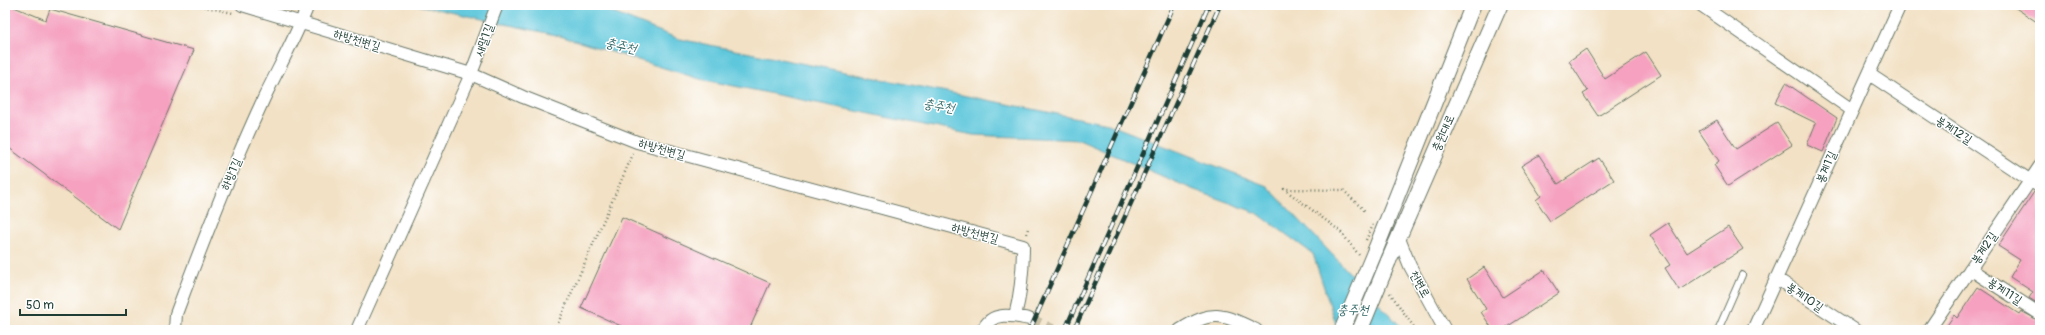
<svg xmlns="http://www.w3.org/2000/svg" width="2045" height="335" viewBox="0 0 2045 335" font-family="Pangolin,'Poor Story',sans-serif">
  <style>
    .water { fill: #5fc7db; stroke: #3f8288 }
    .building { fill: #f5a1bf }
    .lines { fill: none; stroke-linecap: round; stroke-linejoin: round }
    .minor-tunnel { stroke: #c8c0a7; stroke-width: 12; stroke-dasharray: 12 6; stroke-linecap: butt }
    .service-casing { stroke: #697666; stroke-width: 8 }
    .minor-casing { stroke: #697666; stroke-width: 14 }
    .tertiary-casing { stroke: #697666; stroke-width: 17 }
    .path { stroke: #697666; stroke-width: 2.5; stroke-dasharray: 1 3; stroke-linecap: butt }
    .service { stroke: #fff; stroke-width: 6 }
    .minor { stroke: #fff; stroke-width: 12 }
    .tertiary { stroke: #fff; stroke-width: 15 }
    .rail-casing { stroke: #1f3d34; stroke-width: 4.5 }
    .rail { stroke: #fff; stroke-width: 3; stroke-dasharray: 9; stroke-linecap: butt }
    .tertiary-bridge-casing { stroke: #697666; stroke-width: 17; stroke-linecap: butt }
    .path-bridge { stroke: #697666; stroke-width: 2.5; stroke-dasharray: 1 3; stroke-linecap: butt }
    .tertiary-bridge { stroke: #fff; stroke-width: 15 }
    .labels { text-anchor: middle; stroke-width: 3; stroke-linejoin: round; paint-order: stroke }
    .street-label { font-size: 12px; fill: #1f3d34; stroke: #fff }
    .water-label { font-size: 13px; font-style: italic; fill: #326666; stroke: #fff }
  </style>
  <rect width="100%" height="100%" fill="#fff"/>
  <filter id="ink" filterUnits="userSpaceOnUse"><feTurbulence type="fractalNoise" baseFrequency=".025" numOctaves="2"/><feDisplacementMap in="SourceGraphic" scale="8" xChannelSelector="R" yChannelSelector="G"/><feConvolveMatrix kernelMatrix="1 2 1 2 8 2 1 2 1" color-interpolation-filters="sRGB"/></filter>
  <filter id="wash" filterUnits="userSpaceOnUse"><feTurbulence type="fractalNoise" baseFrequency=".012" numOctaves="4" result="noise"/><feDisplacementMap in="SourceGraphic" scale="16" xChannelSelector="R" yChannelSelector="G"/><feGaussianBlur stdDeviation="0.9" result="paint"/><feColorMatrix in="noise" values="0 0 0 0 0 0 0 0 0 0 0 0 0 0 0 0 0 1.4 0 .05"/><feComposite in="paint" operator="in"/></filter>
  <g filter="url(#wash)">
    <rect width="100%" height="100%" fill="#f2e1c4"/>
    <path class="water" d="M418,5H593L679,39L1108,124L1267,186L1404,330H1338L1313,254L1257,213L1192,189L1079,140L973,135L700,79L560,36Z"/>
    <g id="blocks">
      <path class="building" d="M5,5H9L46,20L50,9L194,50L118,229L5,145Z
        M2011,5H2040V24Z
        M1586,49L1605,79L1646,52L1661,75L1598,116L1583,94L1588,91L1569,61Z
        M1786,83L1837,118L1823,152L1807,145L1816,123L1775,103Z
        M1717,120L1736,149L1777,123L1792,145L1728,186L1714,165L1719,161L1699,131Z
        M1539,155L1558,184L1599,158L1614,180L1550,221L1536,200L1541,196L1521,166Z
        M2034,192L2040,194V305L2029,298L2033,292L2010,277L2020,260L1998,246Z
        M622,217L770,283L749,330H630L581,308Z
        M1668,223L1687,253L1728,227L1743,249L1679,290L1665,268L1670,265L1650,235Z
        M1484,267L1503,297L1544,270L1559,293L1502,330H1493L1481,312L1486,309L1467,279Z
        M1978,287L2019,314L2021,311L2040,321L2038,330H1944L1954,315L1957,318Z"/>
    </g>
  </g>
  <g filter="url(#ink)">
    <use href="#blocks" fill-opacity="0" stroke="#697666" stroke-width="1"/>
    <g class="lines">
      <path class="minor-tunnel" d="M1029,319L1052,330"/>
      <g class="service-casing">
        <path id="service" d="M1718,330L1742,275"/>
      </g>
      <g class="minor-casing">
        <path id="minor" d="M242,5L471,74L523,97L637,142L1023,246C1023,270 1021,293 1015,316
          M1701,5L1852,110
          M1869,74L2040,187
          M1398,236L1410,266L1445,330
          M1970,269L2040,314
          M1776,278L1855,330
          M175,330L176,314C203,241 231,169 264,98C279,67 296,37 308,5
          M357,330L471,74L497,5
          M983,330C991,311 1012,315 1029,319
          M1180,330C1213,309 1222,314 1256,330
          M1753,330L1900,5
          M1929,330L2040,166"/>
      </g>
      <g class="tertiary-casing">
        <path id="tertiary" d="M1375,251L1473,5
          M1388,262L1500,5"/>
      </g>
      <path class="path" d="M196,5L233,13
        M1027,234L1028,228
        M1359,255L1340,231L1284,189L1343,190L1365,211
        M1390,293L1416,330
        M555,330L633,154"/>
      <use href="#service" class="service"/>
      <use href="#minor" class="minor"/>
      <use href="#tertiary" class="tertiary"/>
      <g class="rail-casing">
        <path id="rail" d="M1030,330L1174,5
          M1065,330L1209,5
          M1074,330L1220,5"/>
      </g>
      <use href="#rail" class="rail"/>
      <g class="tertiary-bridge-casing">
        <path id="tertiary-bridge" d="M1342,330L1375,251
          M1360,330L1388,262"/>
      </g>
      <path class="path-bridge" d="M1366,240L1373,225"/>
      <use href="#tertiary-bridge" class="tertiary-bridge"/>
    </g>
  </g>
  <g class="labels">
    <g class="street-label">
      <text transform="translate(357 40) rotate(17)" y="4">하방천변길</text>
      <text transform="translate(484 40) rotate(-70)" y="4">새말1길</text>
      <text transform="translate(1954 130) rotate(33)" y="4">봉계12길</text>
      <text transform="translate(1443 133) rotate(-66)" y="4">충원대로</text>
      <text transform="translate(662 149) rotate(16)" y="4">하방천변길</text>
      <text transform="translate(1826 167) rotate(-66)" y="4">봉계1길</text>
      <text transform="translate(231 174) rotate(-66)" y="4">하방1길</text>
      <text transform="translate(975 233) rotate(15)" y="4">하방천변길</text>
      <text transform="translate(1984 248) rotate(-56)" y="4">봉계2길</text>
      <text transform="translate(1420 284) rotate(61)" y="4">천변로</text>
      <text transform="translate(2005 291) rotate(33)" y="4">봉계11길</text>
      <text transform="translate(1805 297) rotate(34)" y="4">봉계10길</text>
    </g>
    <g class="water-label">
      <text transform="translate(621 45) rotate(13)" y="5">충주천</text>
      <text transform="translate(939 105) rotate(10)" y="5">충주천</text>
      <text x="1353" y="314">충주천</text>
    </g>
  </g>
  <rect width="2045" height="335" fill="none" stroke="#fff" stroke-width="20"/>
  <path d="M20 309v6h106v-6" fill="none" stroke="#1f3d34" stroke-width="2"/>
  <text x="26" y="309" font-size="12" fill="#1f3d34" stroke="#ffffff" stroke-width="3" paint-order="stroke">50 m</text>
</svg>
